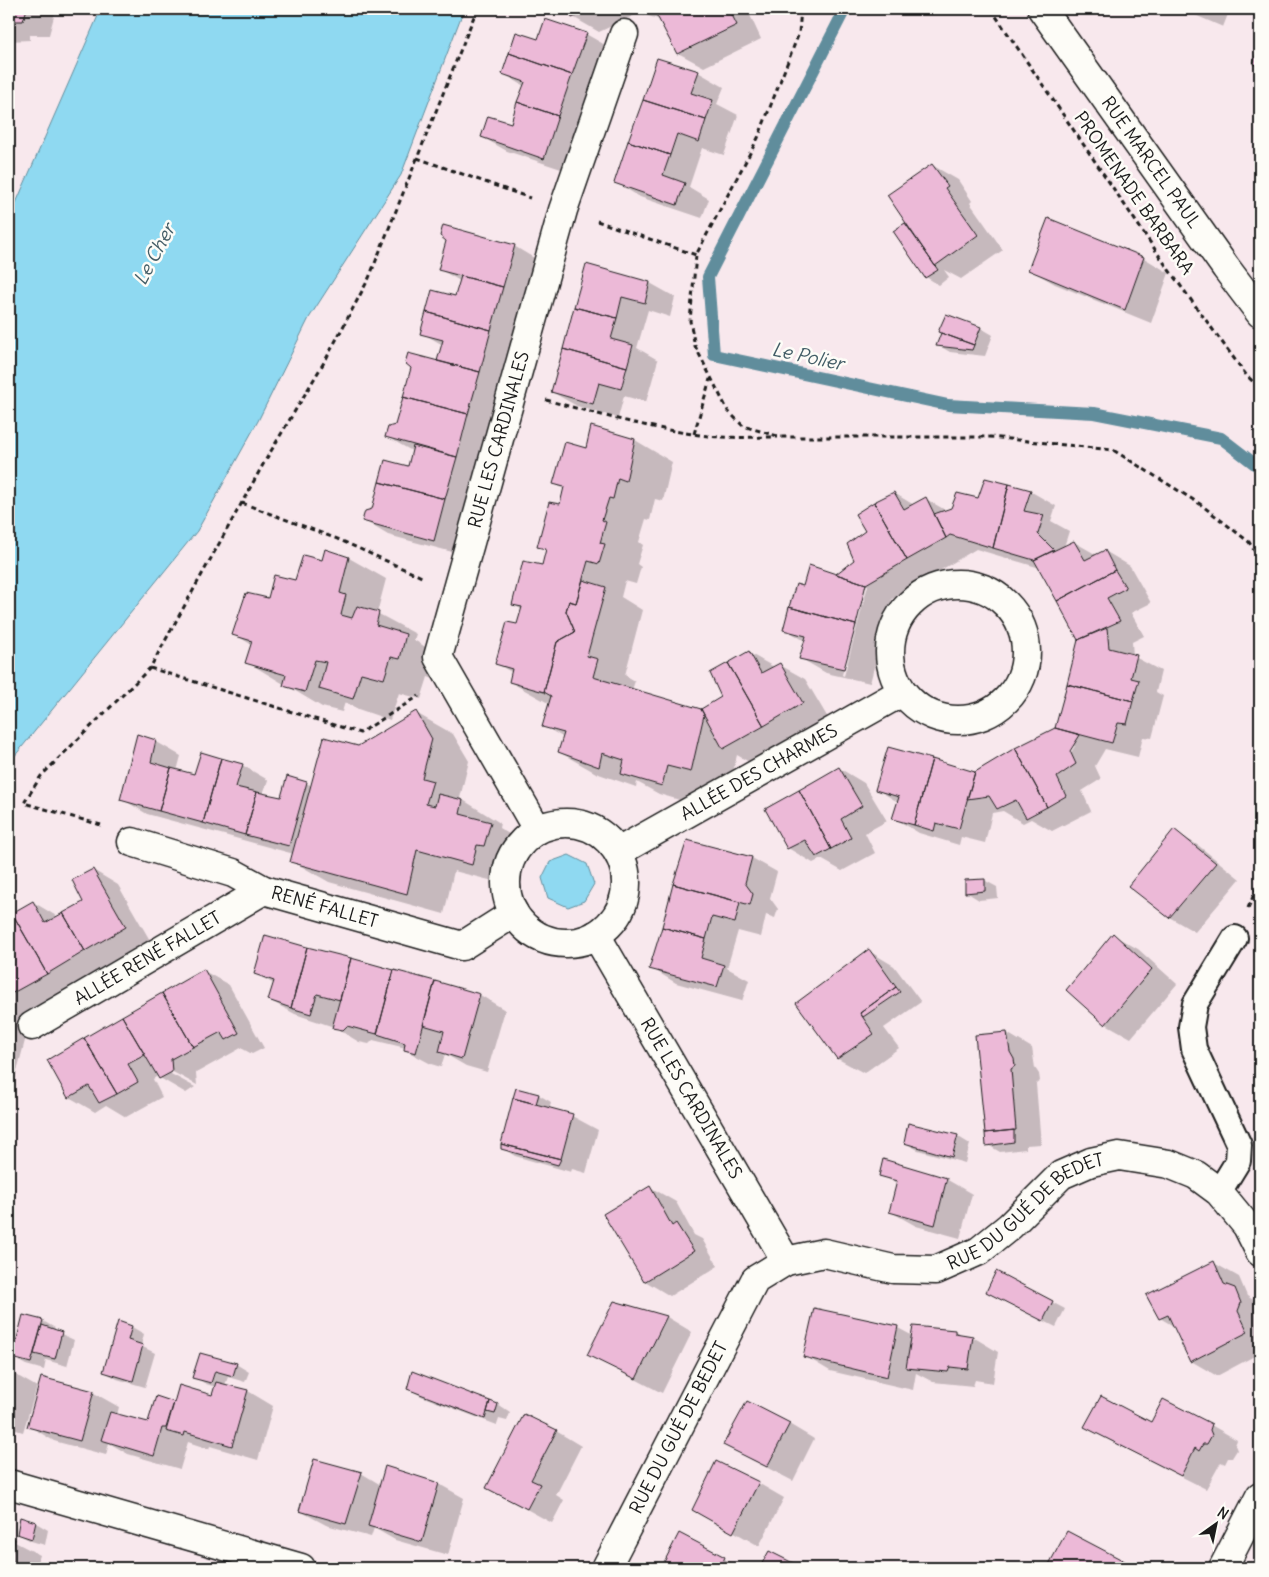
<svg xmlns="http://www.w3.org/2000/svg" width="1269" height="1577" viewBox="0 0 1269 1577" font-family="Delius,sans-serif">
  <style>
    .water { fill: #8fd9f1; stroke: #618d9c }
    .shadow { fill: #0003; fill-rule: evenodd }
    .lines { fill: none; stroke-linecap: round; stroke-linejoin: round }
    .stream { stroke: #618d9c; stroke-width: 12 }
    .building { fill: #ecb9d7; stroke: #1c1c1c }
    .lane-casing { stroke: #1c1c1c; stroke-width: 28 }
    .street-casing { stroke: #1c1c1c; stroke-width: 31 }
    .secondary-casing { stroke: #1c1c1c; stroke-width: 31 }
    .path { stroke: #1c1c1c; stroke-width: 3; stroke-dasharray: 5 4; stroke-linecap: butt }
    .lane { stroke: #fdfcf7; stroke-width: 24 }
    .street { stroke: #fdfcf7; stroke-width: 28 }
    .secondary { stroke: #fdfcf7; stroke-width: 28 }
    .labels { text-anchor: middle; stroke-width: 5; stroke-linejoin: round; paint-order: stroke }
    .street-label { font-size: 18px; fill: #1c1c1c; stroke: #fdfcf7 }
    .water-label { font-size: 19px; font-style: italic; fill: #445e67; stroke: #fdfcf7 }
  </style>
  <rect width="100%" height="100%" fill="#f8e8ed"/>
  <filter id="ink" filterUnits="userSpaceOnUse"><feTurbulence type="fractalNoise" baseFrequency=".02" numOctaves="2"/><feDisplacementMap in="SourceGraphic" scale="10" xChannelSelector="R" yChannelSelector="G"/><feConvolveMatrix kernelMatrix="1 2 1 2 8 2 1 2 1" color-interpolation-filters="sRGB"/></filter>
  <g filter="url(#ink)">
    <path class="water" d="M101,9H464L401,175L309,318L258,421L197,531L9,763V219Z
      M569,855L587,864L594,884L584,901L568,907L548,898L542,878L550,862Z"/>
    <path class="shadow" d="M9,9H56L49,35H30V40L9,41Z
      M569,9H751L749,13L761,39L704,67L678,53L661,20L639,13L599,32L573,17Z
      M1181,9H1230L1223,27Z
      M586,34L612,49L570,172L507,151L482,137L511,125L524,86L504,74L539,41Z
      M698,72L724,87L717,104L738,115L724,155L702,148L689,187L709,199L702,218L640,197L615,182Z
      M932,165L958,180L972,201L970,203L1003,250L961,279L944,270L949,277L939,285L926,277L895,232L906,225L910,227Z
      M1049,220L1144,258L1169,273L1151,323L1055,284L1030,270Z
      M514,246L539,261L460,554L388,535L363,520L373,510L409,467L412,451L387,437L396,426L438,362L443,345L422,333L455,298L460,281L439,269Z
      M587,265L650,283L675,297L670,317L648,310L637,348L658,360L646,402L624,396L618,418L577,406L552,392Z
      M946,316L981,328L993,335L985,356L950,352L938,345Z
      M592,427L635,440L672,462L663,501L655,499L650,520L646,519L639,542L643,545L637,564L641,567L636,584L625,581L621,597L642,610L625,675L635,681L632,690L702,710L723,698L749,653L774,667L780,665L805,679L828,718L749,762L737,755L728,793L704,786L700,806L659,794L637,782L636,787L596,773L559,752L564,738L544,726L550,704L510,682L513,673L497,664L518,625L522,610L513,604L543,567L547,551L539,546L561,506L565,490L555,484L587,449Z
      M1030,491L1056,506L1051,521L1069,531L1064,547L1074,542L1097,555L1105,551L1130,566L1151,603L1131,613L1144,636L1132,642L1133,656L1161,671L1156,692L1163,696L1152,738L1143,737L1138,757L1105,749L1095,766L1101,779L1082,791L1091,811L1052,831L1031,819L1023,823L1003,811L992,813L985,843L961,837L959,845L919,833L894,818L898,802L876,789L975,773L1056,728L1080,640L1040,568L976,549L892,599L870,683L826,673L800,658L805,641L785,629L804,588L836,575L855,560L867,532L894,493L914,505L926,499L947,511L979,499ZM865,585H868L844,676L842,675ZM1072,746H1075L1068,757L1066,756Z
      M326,551L349,558L386,579L377,613L416,634L414,640L442,657L437,680L428,677L421,699L399,693L390,720L358,709L345,702L342,712L322,707L247,662L252,645L234,634L269,599L323,561Z
      M416,713L453,734L469,761L460,798L500,823L499,828L527,845L521,867L514,866L509,885L454,871L444,914L329,882L292,861L294,854L147,814L122,799L155,741L181,756L177,771L195,775L242,765L268,780L263,794L281,799L306,783L312,786L358,747Z
      M839,768L864,783L887,821L865,833L875,853L842,871L821,859L813,863L788,848Z
      M1174,831L1199,846L1240,879L1195,932L1169,917Z
      M752,858L777,872L770,898L778,909L775,918L766,915L761,937L738,931L727,968L749,980L742,1001L676,983L651,968Z
      M93,870L118,885L151,942L33,1010L10,1098L9,1097V916L33,902L58,917L84,903Z
      M984,880L997,887L998,898L979,900L966,892Z
      M1113,935L1138,949L1177,984L1131,1038L1106,1024Z
      M869,951L894,966L921,1002L884,1028L899,1048L864,1073L838,1059L798,1003Z
      M204,971L229,985L264,1048L252,1054L241,1048L196,1073L197,1085L171,1071V1074L195,1087L186,1093L160,1078L159,1075L153,1079L162,1097L126,1117L106,1105L95,1112L69,1097Z
      M256,974L480,995L505,1010L487,1072L466,1066L445,1054L441,1067L431,1064L405,1050L406,1048L373,1040L369,1044L359,1042L334,1027L295,1014L269,1000L274,984Z
      M1007,1033L1032,1048L1035,1068L1039,1074L1040,1081L1036,1084L1041,1144L1026,1145V1149L1000,1152L988,1145Z
      M517,1090L539,1095L551,1102L549,1109L572,1116L598,1130L586,1173L572,1169L571,1172L515,1156L502,1148Z
      M957,1136L970,1144L965,1163L918,1150L905,1143Z
      M881,1175L946,1179L972,1194L960,1238L916,1226L891,1212L897,1184Z
      M650,1187L676,1202L694,1235L702,1239L718,1266L670,1296L645,1281Z
      M1214,1263L1239,1277L1247,1296L1260,1304V1353L1217,1376L1191,1361L1175,1327L1160,1318Z
      M997,1273L1065,1309L1056,1327L1000,1299Z
      M615,1302L667,1317L692,1332L662,1393L589,1355Z
      M24,1317L43,1321L55,1328V1331L74,1340L67,1366L46,1360L44,1370L26,1365L13,1358Z
      M119,1323L132,1327L144,1334L141,1346L155,1353L145,1387L117,1379L105,1372Z
      M898,1328L913,1336L955,1331L963,1336L973,1337L998,1352L993,1383L975,1380L973,1386L933,1382L916,1373L913,1390L830,1371L805,1356Z
      M236,1364L249,1372L245,1382L228,1377L225,1385L248,1391L273,1406L258,1460L210,1446L209,1449L188,1442L180,1469L128,1454L109,1443L106,1455L54,1441L29,1426L42,1379L94,1393L119,1407L117,1415L149,1424L156,1398L175,1403L213,1397L216,1387L206,1384L194,1377Z
      M9,1371L37,1387L23,1432L9,1428Z
      M413,1373L498,1405L510,1413L507,1421L499,1419L497,1425L421,1396L408,1388Z
      M789,1424L814,1439L793,1481L750,1459Z
      M1151,1424L1211,1425L1237,1440L1235,1445L1237,1450L1232,1458H1228L1225,1464L1221,1462L1206,1489L1111,1441L1086,1427Z
      M556,1431L581,1446L556,1495L564,1500L552,1523L488,1488Z
      M386,1468L439,1484L464,1498L448,1555L395,1540L374,1528L371,1537L326,1525L300,1511L361,1473L381,1485Z
      M758,1483L784,1498L759,1546L717,1522Z
      M36,1523L48,1530L45,1545L31,1541L18,1534Z
      M1067,1533L1136,1568H1049Z
      M680,1535L725,1559L741,1568H663Z
      M9,1539L40,1555L36,1568H9Z
      M770,1553L799,1568H765L762,1567Z"/>
    <g class="lines">
      <path class="stream" d="M845,9L708,277L714,355L948,405L1094,413L1221,438L1260,468"/>
    </g>
    <path class="building" d="M9,9H27L23,21H9Z
      M568,9H592L572,18Z
      M658,9H729L737,25L677,54L656,14Z
      M545,19L587,33L572,75L509,53L516,32L538,39Z
      M1260,43V67L1253,64Z
      M509,53L572,75L558,116L517,102L525,82L502,74Z
      M657,58L699,71L691,93L713,100L706,120L643,100Z
      M643,100L706,120L699,142L677,134L670,155L628,141Z
      M517,102L558,116L544,159L481,137L488,116L511,123Z
      M628,141L670,155L663,175L685,183L677,205L614,183Z
      M932,164L948,186L945,188L978,235L935,266L887,195Z
      M1048,218L1144,257L1125,310L1028,270Z
      M905,223L938,270L925,278L893,231Z
      M443,225L515,245L503,287L438,270L446,241L440,236Z
      M586,264L650,282L645,303L622,297L617,318L574,307Z
      M461,276L503,287L491,330L426,312L432,290L455,296Z
      M574,307L617,318L611,339L633,345L627,367L563,349Z
      M426,312L491,330L480,372L437,361L443,340L420,334Z
      M946,314L981,327L974,345L938,332Z
      M941,333L974,345L972,350L936,346Z
      M563,349L627,367L621,389L599,383L593,404L551,392Z
      M408,353L480,372L468,414L403,397L411,368L405,363Z
      M403,397L468,414L457,457L385,437L388,427L395,425Z
      M591,426L635,439L626,481L618,478L613,499L609,498L602,520L606,522L600,543L605,544L599,564L588,561L576,603L569,601L566,611L575,632L557,642L544,692L509,682L512,669L495,664L507,622L517,624L522,607L512,605L523,561L542,565L546,549L537,547L549,502L560,504L564,487L553,484L565,442L586,448Z
      M413,446L457,457L445,499L379,482L385,460L408,466Z
      M985,478L1009,484L993,548L950,535L946,538L934,514L951,508L957,493L978,498Z
      M379,482L445,499L434,541L362,521L365,511L372,509Z
      M1009,484L1031,490L1024,511L1044,515L1038,534L1054,550L1034,560L993,548Z
      M894,492L904,509L926,497L946,538L907,560L874,502Z
      M874,502L907,560L866,584L836,574L854,560L847,544L865,531L855,514Z
      M1074,541L1085,560L1105,550L1115,570L1057,601L1034,560Z
      M325,549L349,557L340,593L346,595L341,615L352,618L357,606L379,612L376,625L406,634L400,659L391,657L384,679L361,673L353,699L319,689L326,662L315,660L305,692L283,686L286,675L245,663L252,641L232,635L246,593L268,598L274,575L295,580L303,555L322,560Z
      M809,565L866,584L856,625L789,607L796,584L803,586Z
      M1115,570L1126,588L1107,598L1120,621L1078,640L1057,601Z
      M583,580L606,587L587,656L598,659L593,677L701,709L704,715L691,772L667,766L662,786L621,774L624,760L602,753L599,767L558,752L564,733L542,727L551,696L544,692L557,642L575,632L566,611L569,601L576,603Z
      M789,607L856,625L844,669L799,659L806,636L783,630Z
      M1107,628L1109,648L1137,655L1131,678L1139,680L1133,701L1067,684L1078,640Z
      M749,651L761,673L780,663L803,703L764,726L728,663Z
      M728,663L764,726L723,749L701,709L721,697L710,673Z
      M1067,684L1133,701L1127,724L1118,723L1112,743L1055,728Z
      M416,711L432,739L422,778L433,781L426,804L435,806L438,794L463,800L460,814L491,822L484,846L477,845L472,865L417,850L407,894L290,862L324,737L358,746Z
      M1055,728L1080,735L1070,751L1076,764L1057,777L1066,796L1047,807L1015,748Z
      M137,734L156,740L151,762L171,768L159,811L120,800Z
      M888,747L932,759L914,825L892,819L899,797L875,790Z
      M1015,748L1047,807L1026,818L1016,800L997,809L989,796L967,799L975,772Z
      M201,752L221,758L203,823L159,811L171,768L194,774Z
      M221,758L243,764L236,787L257,792L245,835L203,823Z
      M932,759L975,772L959,829L936,823L934,831L914,825Z
      M839,767L862,806L841,819L851,838L831,849L799,790Z
      M287,776L307,782L289,846L245,835L257,792L281,797Z
      M799,790L831,849L816,857L805,840L787,849L765,809Z
      M1174,829L1216,863L1169,918L1128,886Z
      M687,840L752,857L745,883L753,894L750,905L673,884Z
      M93,869L126,927L85,951L63,913L83,902L72,880Z
      M985,879V891L965,893V880Z
      M673,884L740,902L735,923L712,917L706,939L662,927Z
      M33,901L45,923L63,913L85,951L47,974L12,913Z
      M12,913L47,974L9,995V915Z
      M662,927L706,939L701,958L724,965L717,987L649,969Z
      M1113,933L1152,969L1105,1025L1066,990Z
      M265,935L307,947L291,1008L268,1000L274,981L254,974Z
      M307,947L351,958L340,1000L317,994L311,1014L291,1008Z
      M869,949L896,987L860,1013L874,1034L837,1059L796,1003Z
      M351,958L394,970L377,1034L347,1026L343,1030L332,1028Z
      M204,969L239,1033L226,1040L221,1032L193,1047L162,993Z
      M394,970L435,981L416,1053L404,1050L405,1043L377,1034Z
      M435,981L480,994L462,1059L439,1052L444,1031L423,1025Z
      M896,987L900,992L863,1017L860,1013Z
      M162,993L193,1047L171,1059L172,1072L159,1079L122,1016Z
      M122,1016L145,1055L128,1064L138,1082L117,1094L84,1038Z
      M1007,1032L1010,1052L1014,1059L1015,1066L1011,1069L1016,1130L985,1133L975,1035Z
      M84,1038L117,1094L99,1103L89,1086L68,1098L47,1060Z
      M516,1088L539,1094L536,1104L513,1098Z
      M513,1098L573,1114L561,1159L501,1144Z
      M908,1123L958,1135L952,1157L904,1143Z
      M1014,1130V1142L986,1146L985,1133Z
      M501,1144L561,1159L558,1165L501,1149Z
      M883,1159L947,1178L935,1225L889,1212L897,1181L879,1176Z
      M650,1186L672,1226L676,1223L694,1251L644,1282L603,1214Z
      M1214,1261L1224,1284L1235,1288L1241,1303L1238,1311L1248,1332L1190,1362L1168,1315L1159,1319L1146,1295Z
      M996,1271L1053,1301L1043,1321L986,1292Z
      M614,1301L667,1316L636,1379L587,1355Z
      M814,1308L898,1326L887,1377L803,1357Z
      M23,1315L43,1320L31,1363L12,1358Z
      M118,1321L132,1326L128,1340L143,1345L133,1381L103,1372Z
      M42,1325L62,1332L55,1359L34,1354Z
      M913,1326L955,1330V1333L973,1336L968,1369L950,1367L948,1372L906,1368Z
      M200,1353L237,1363L233,1376L215,1371L211,1383L192,1378Z
      M412,1371L490,1401L485,1419L407,1389Z
      M41,1377L94,1391L80,1441L27,1427Z
      M216,1382L248,1390L232,1446L185,1432L184,1436L166,1431L179,1385L212,1395Z
      M156,1396L174,1402L166,1428H162L154,1456L101,1440L110,1412L148,1422Z
      M1101,1396L1151,1422L1163,1399L1212,1424L1210,1430L1212,1435L1207,1444H1203L1199,1451L1195,1448L1181,1476L1084,1427Z
      M490,1401L498,1404L495,1414L487,1412Z
      M747,1401L790,1423L767,1467L723,1445Z
      M524,1414L557,1430L531,1480L540,1484L527,1509L486,1488Z
      M314,1459L362,1472L346,1524L299,1511Z
      M716,1461L759,1482L733,1533L692,1510Z
      M385,1466L439,1483L422,1542L368,1526Z
      M20,1517L36,1522L32,1539L17,1534Z
      M1067,1531L1132,1565L1131,1568H1047Z
      M679,1533L725,1557L720,1568H661Z
      M9,1537L15,1539L9,1563Z
      M769,1551L795,1564L793,1568L760,1567Z"/>
    <g class="lines">
      <g class="lane-casing">
        <path id="lane" d="M1219,1192L1238,1161L1239,1145L1194,1049L1191,1027L1195,1004L1235,938"/>
      </g>
      <g class="street-casing">
        <g id="street">
          <circle cx="958" cy="652" r="68"/>
          <circle cx="566" cy="883" r="60"/>
          <path id="s1" d="M537,829L438,657L563,210L624,34"/>
          <path id="s2" d="M132,842L233,873L264,890L462,946L514,913"/>
          <path id="s3" d="M618,852L902,692"/>
          <path id="s4" d="M596,935L786,1261"/>
          <path id="s5" d="M32,1026L264,890"/>
          <path d="M9,1484L301,1568"/>
          <path id="s6" d="M606,1568L755,1280L786,1261L824,1253L893,1269L936,1270L979,1251L1010,1226L1061,1175L1091,1162L1119,1156L1169,1164L1196,1175L1219,1192L1247,1226L1260,1252"/>
          <path d="M1223,1568L1260,1496"/>
        </g>
      </g>
      <g class="secondary-casing">
        <g id="secondary">
          <path id="s7" d="M1042,9L1226,268L1260,313"/>
        </g>
      </g>
      <path class="path" d="M801,9L799,33L758,138L696,255L690,321L695,346L728,411L743,426L781,437H990L1113,450L1200,504L1249,542L1260,560
        M991,9L1169,270L1247,376L1260,388
        M417,158L530,198
        M597,221L696,255
        M546,400C594,413 643,427 693,434C721,439 750,437 778,437
        M694,434L710,379
        M242,503L340,540L424,578
        M150,668L360,733L419,696
        M101,825L24,803L41,776L150,668L265,461L326,359L369,278L477,9
        M1248,908L1260,881"/>
      <use href="#lane" class="lane"/>
      <use href="#street" class="street"/>
      <use href="#secondary" class="secondary"/>
    </g>
  </g>
  <g class="labels">
    <g class="street-label">
      <text dy="6" stroke="none"><textPath href="#s7" startOffset="188">RUE MARCEL PAUL</textPath></text>
      <text transform="translate(1134 193) rotate(55)" y="6">PROMENADE BARBARA</text>
      <text dy="6" stroke="none"><textPath href="#s1" startOffset="424">RUE LES CARDINALES</textPath></text>
      <text dy="6" stroke="none"><textPath href="#s3" startOffset="162">ALLÉE DES CHARMES</textPath></text>
      <text dy="6" stroke="none"><textPath href="#s2" startOffset="204">RENÉ FALLET</textPath></text>
      <text dy="6" stroke="none"><textPath href="#s5" startOffset="134">ALLÉE RENÉ FALLET</textPath></text>
      <text dy="6" stroke="none"><textPath href="#s4" startOffset="189">RUE LES CARDINALES</textPath></text>
      <text dy="6" stroke="none"><textPath href="#s6" startOffset="622">RUE DU GUÉ DE BEDET</textPath></text>
      <text dy="6" stroke="none"><textPath href="#s6" startOffset="158">RUE DU GUÉ DE BEDET</textPath></text>
    </g>
    <g class="water-label">
      <text transform="translate(154 254) rotate(-62)" y="7">Le Cher</text>
      <text transform="translate(808 356) rotate(12)" y="7">Le Polier</text>
    </g>
  </g>
  <rect width="1269" height="1577" fill="none" stroke="#fdfcf7" stroke-width="30"/>
  <rect x="15" y="15" width="1239" height="1547" fill="none" stroke="#1c1c1c" stroke-width="2" filter="url(#ink)"/>
  <g transform="translate(1216 1524) rotate(33)" stroke="#fdfcf7" stroke-width="4" paint-order="stroke">
  <path d="M0-4L9 19L0 12L-9 19Z" fill="#1c1c1c"/>
  <text y="-8" font-size="14" font-weight="bold" text-anchor="middle" fill="#1c1c1c">N</text>
  </g>
</svg>
